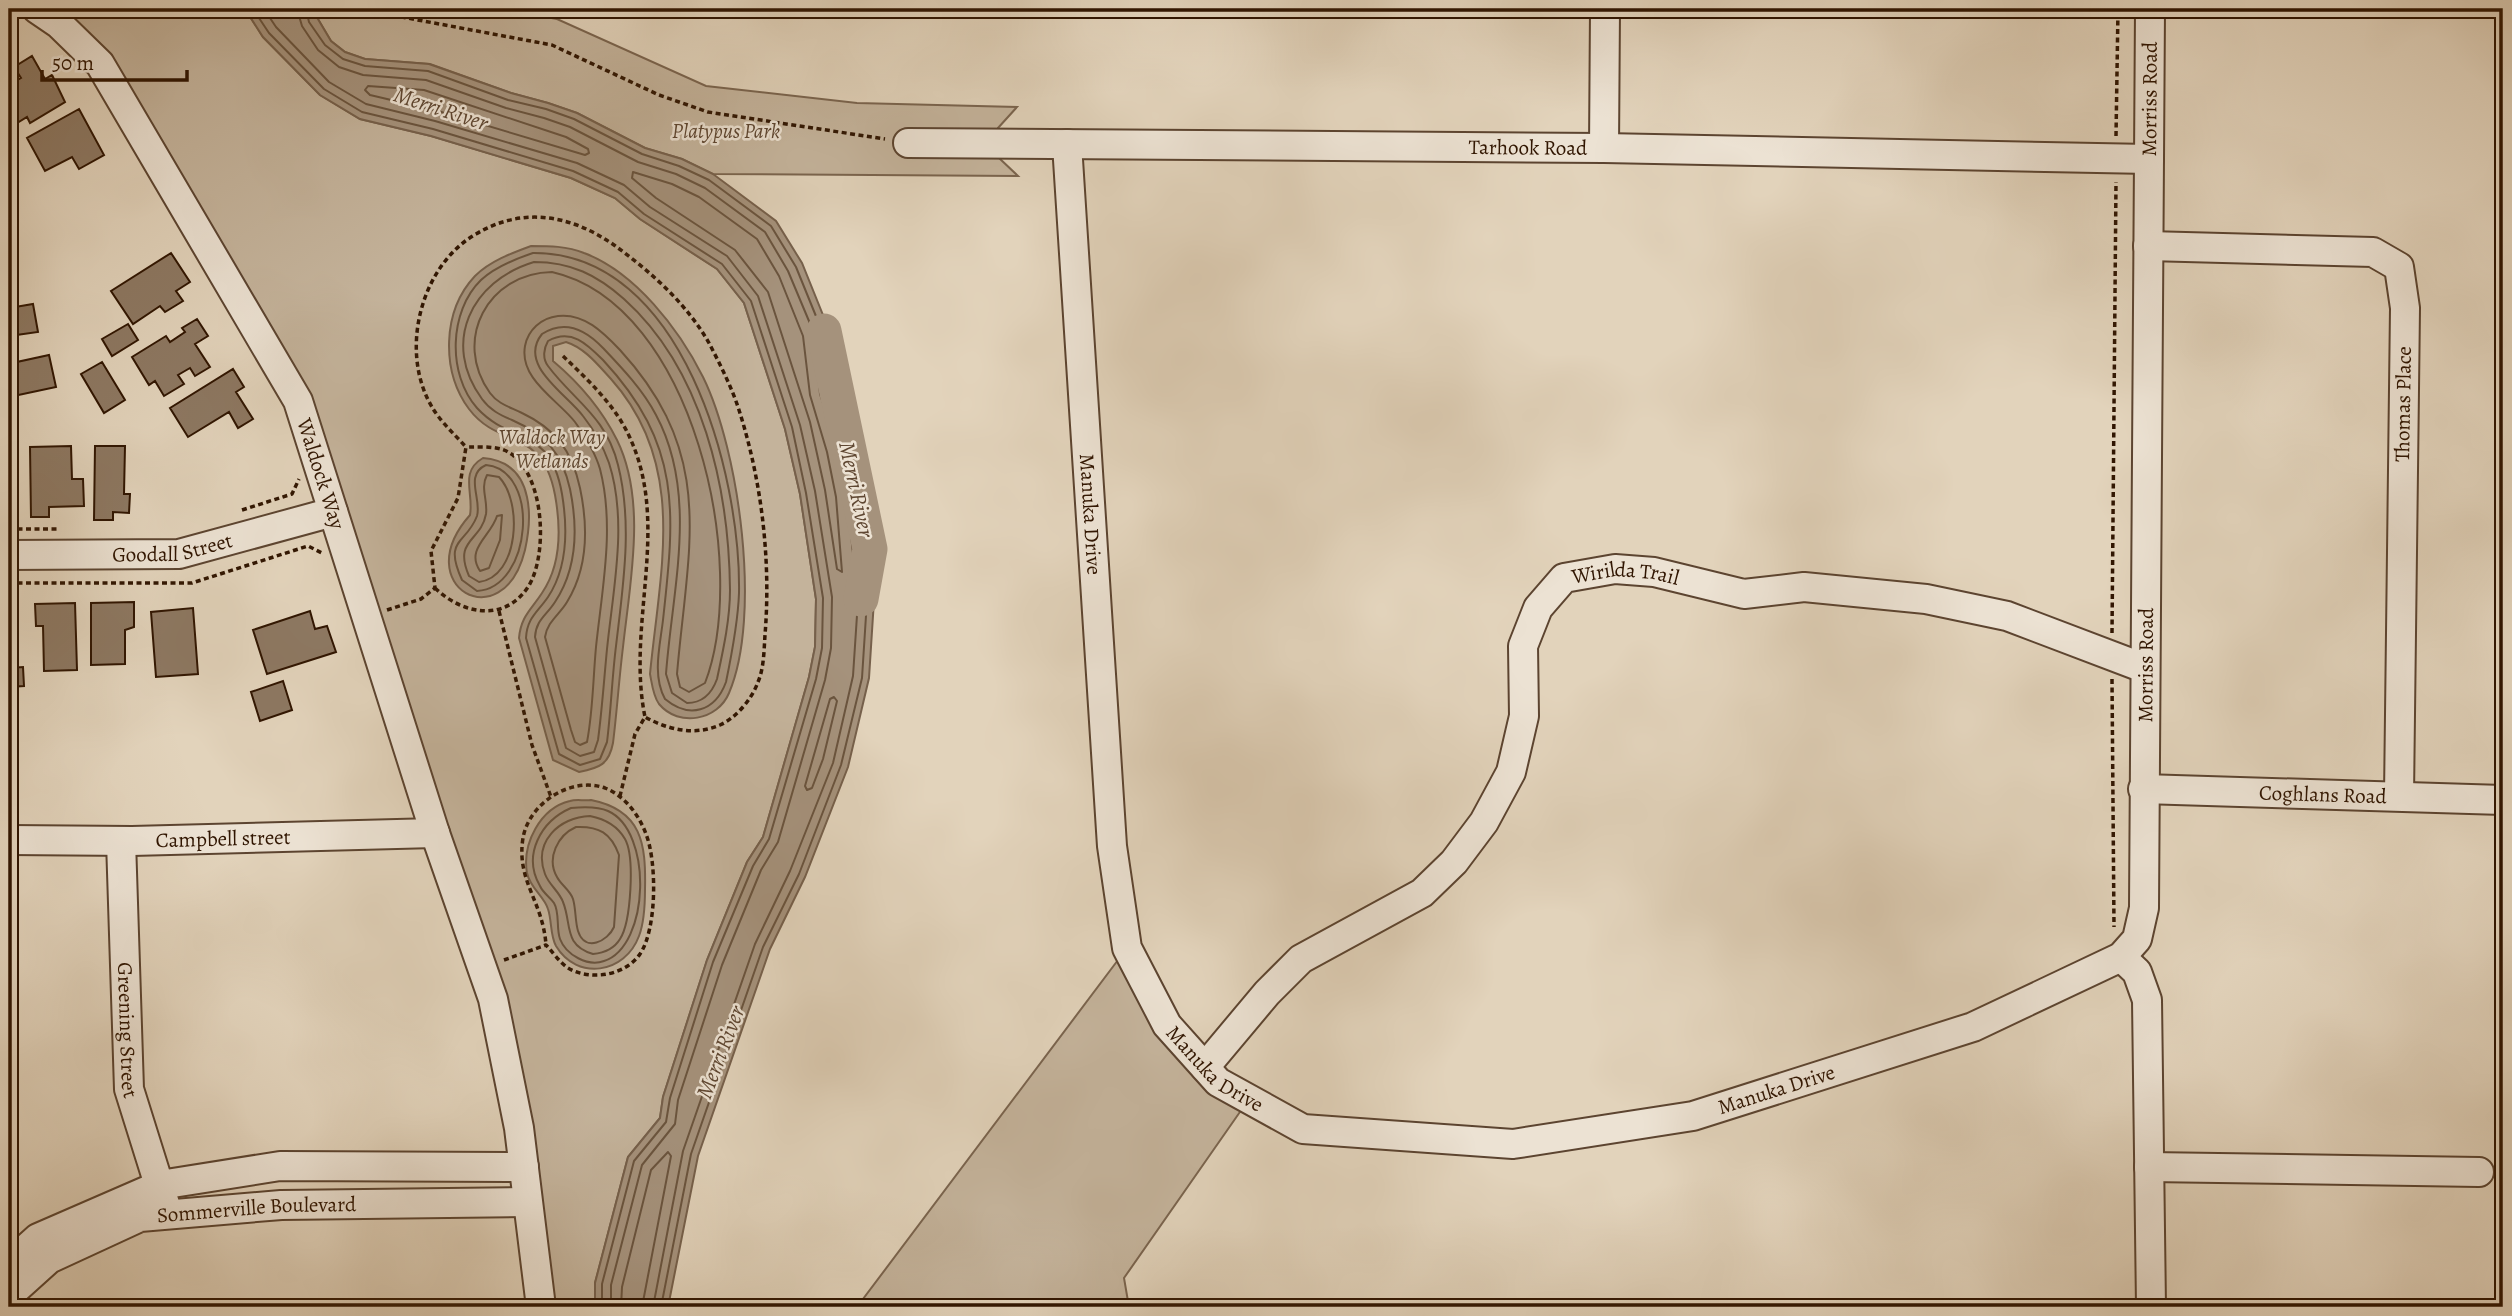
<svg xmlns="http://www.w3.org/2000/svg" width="2512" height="1316" viewBox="0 0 2512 1316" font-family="Alegreya,serif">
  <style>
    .green { fill: #c4b39b; stroke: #7a644e; stroke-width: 2 }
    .water { fill: #a5927c; stroke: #76604b; stroke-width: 2 }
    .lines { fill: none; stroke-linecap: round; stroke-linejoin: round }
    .shore { stroke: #6a543e; stroke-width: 2 }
    .river { stroke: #a5927c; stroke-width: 35 }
    .building { fill: #8d7862; stroke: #301501; stroke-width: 2 }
    .minor-casing { stroke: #5c4430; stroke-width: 32 }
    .path { stroke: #301501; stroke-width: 3.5; stroke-dasharray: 5 3.5; stroke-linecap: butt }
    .minor { stroke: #ece2d3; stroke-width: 28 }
    .labels { text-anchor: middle; stroke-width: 5; stroke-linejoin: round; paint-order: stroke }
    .street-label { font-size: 21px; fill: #301501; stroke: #ece2d3 }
    .park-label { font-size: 21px; font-style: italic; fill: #5c442f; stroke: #ece2d3 }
    .water-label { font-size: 23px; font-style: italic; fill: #5f4732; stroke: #ece2d3 }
  </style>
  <rect width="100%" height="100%" fill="#e2d3bb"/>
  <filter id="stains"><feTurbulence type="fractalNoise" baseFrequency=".00286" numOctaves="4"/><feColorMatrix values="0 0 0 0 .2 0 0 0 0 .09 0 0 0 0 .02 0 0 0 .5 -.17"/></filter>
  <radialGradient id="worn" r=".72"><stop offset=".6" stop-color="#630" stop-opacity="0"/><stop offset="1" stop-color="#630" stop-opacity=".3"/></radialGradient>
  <path class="green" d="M37,9H245L263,37L320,95L360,119L431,136L571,178L615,198L640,219L717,269L744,303L785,429L800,494L816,599L815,647L809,677L763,837L747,862L707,960L663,1097L660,1118L628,1157L595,1283V1307H541L519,1128L320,469L100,64Z
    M312,9H501L557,19L706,86L857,103L1017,107L998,128V157L1018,176L713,174L682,159L645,148L577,113L548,103L511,93L430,64L365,59L345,52L331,41Z
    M1127,948L1167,1025L1249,1099L1124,1278L1129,1307H857Z"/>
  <path class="water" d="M245,9H312L331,41L345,52L365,59L429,64L511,93L548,103L577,113L645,148L682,159L713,174L776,221L802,263L829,330L836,391L853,445L867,533L874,600L869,678L848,767L805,877L770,949L698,1156L668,1307H595V1283L628,1157L660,1118L663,1097L707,960L747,862L763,837L809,677L815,647L816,599L800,494L785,429L744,303L717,269L640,219L615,198L571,178L431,136L360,119L320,95L263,37Z
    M531,246C549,246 567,246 584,253C635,272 679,329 703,377C739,450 762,616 729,693C718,720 679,728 659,704C653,696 652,684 650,674C660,570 688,465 611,379C598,365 585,348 566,342L553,346V361C578,382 602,410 617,440C647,501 630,582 623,647C619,679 617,711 613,743C609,764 600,768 579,772L553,760L519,638C521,616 531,610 542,593C562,564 561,528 555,495C542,426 500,450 469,409C441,371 442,311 475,276C490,261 512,253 531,246Z
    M483,458C508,460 522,473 527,497C531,515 529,532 525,550C503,640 407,586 470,515C474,493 459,472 483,458Z
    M591,800C642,810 646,844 645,889C645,903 644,923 639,936C625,974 577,981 556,946C550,935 552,921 548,909C544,896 530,888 527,873C522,844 540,808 570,801C576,799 584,801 591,800Z"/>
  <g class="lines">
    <path class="shore" d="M253,9L269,33L324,89L362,112L433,129L573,171L618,192L644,214L722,264L751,301L792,427L806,493L823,598L822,648L816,679L769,839L753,866L713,962L670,1098L666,1122L634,1161L602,1284V1307
      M264,9L276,27L329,82L366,104L435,121L577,163L624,185L650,207L727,256L758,296L800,425L815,491L832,597L831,648L825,680L778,842L761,870L722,965L678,1100L675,1124L642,1165L611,1285V1307
      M297,9L302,26L318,50L339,67L363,75L426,80L506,108L544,118L570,127L638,162L676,174L705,188L765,232L788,271L814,333L820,394L838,449L851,535L858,600L853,676L833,763L790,871L755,944L683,1151L653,1307
      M306,9L309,22L325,45L343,59L365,66L428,71L508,100L546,109L574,119L642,154L679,166L709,180L771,226L796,267L822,331L829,392L846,447L860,534L867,600L862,678L841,765L799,874L763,947L691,1154L661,1307
      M368,86L424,90L566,137L588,149L589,153L585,155L438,111L370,95L365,90Z
      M633,172L672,184L699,197L757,239L779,276L803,336L810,395L827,452L836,497L842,572L837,569L825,490L810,422L768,292L735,250L656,198L632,178Z
      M533,253C683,252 741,474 739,593C738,623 732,653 726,682C715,712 689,719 665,699C652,675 660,646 663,620C675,512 682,445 603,360C587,344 571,328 548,341C544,348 542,358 548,366C574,401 606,416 618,465C633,524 623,586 616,646C612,678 611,710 607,742L600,759L580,765L559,754L526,638C527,618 537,613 548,597C568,567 568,530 562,494C550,425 512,446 477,408C447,374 449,311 481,280C495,267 515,259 533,253Z
      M534,262C571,262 597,275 624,299C703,370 729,488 730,590C730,620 723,651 717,679C712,693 703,703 687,703L672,693L666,674C672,590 699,495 656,415C643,390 622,368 603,348C586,330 565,319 542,334C517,365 567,394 583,416C594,430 603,446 609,463C628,522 613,589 607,649C604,680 602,710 598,740L594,752L580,756L566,748L535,637C536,620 546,616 555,602C577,569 578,528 570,489C562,453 546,435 512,420C500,415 490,410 482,399C441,343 471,281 534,262Z
      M552,272C694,304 750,565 705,683L689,692L680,687L677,674C688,545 717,456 620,350C603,332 584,313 558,316C541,318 528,330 525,346C519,379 558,400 575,422C585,436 595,452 600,469C615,527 602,589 596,647C593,679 593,711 587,742L580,745L575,742L571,730L545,637C547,622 560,614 567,602C588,568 588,526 580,488C572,451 556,429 522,413C510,407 498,404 490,393C452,340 488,273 552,272Z
      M486,465C541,470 532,588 477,591L462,580C443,538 466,545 477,516C482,499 464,475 486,465Z
      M487,475L499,477C523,502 519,577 479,582L469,576C453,539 481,542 486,514C488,500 480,488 487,475Z
      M502,515L500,540L489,568L480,571C465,549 491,536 497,516Z
      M834,697L837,701L823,759L812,788L807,790L805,786L830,699Z
      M571,808C582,807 597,806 608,811C653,831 650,946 604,961C588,967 566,955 560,939C556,928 560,913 554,903C550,897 543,893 540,886C522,855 541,821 571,808Z
      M590,816C605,819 617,825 625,839C635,857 631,922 620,939C614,949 603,953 593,954C563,945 572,924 563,902C559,891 549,885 545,874C533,842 559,817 590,816Z
      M576,827C599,826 611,833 619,855L614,927C608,941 585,953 578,931C575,921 576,909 573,899C570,890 561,885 557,877C546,858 558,835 576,827Z
      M621,1307L622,1287L651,1170L668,1152L671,1156L642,1307"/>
    <path class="river" d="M824,331L870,549L861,599"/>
  </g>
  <path class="building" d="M32,56L45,79L52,75L65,102L30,123L27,117L9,128V85L21,78L14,67Z
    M79,109L104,155L79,169L72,157L45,171L27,138Z
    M171,253L190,282L176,291L183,301L165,312L160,306L133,324L111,291Z
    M33,304L38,332L9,336V308Z
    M197,319L208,336L195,344L210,367L195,376L190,368L178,375L184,384L164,396L155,381L149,385L132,357L166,336L170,342L185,332L182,328Z
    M128,324L138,340L112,356L102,339Z
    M49,355L56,387L9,397V357L12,363Z
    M102,362L125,400L104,413L81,374Z
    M233,369L244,387L236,392L253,419L238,428L229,412L188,437L170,408Z
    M9,419H15L16,469H9Z
    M71,446L72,479H83L84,506L49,507V517H31L30,447Z
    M95,446H125L124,494H130L129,513L113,512V520H94Z
    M9,474H18L17,525H9Z
    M9,600H11L14,643H9Z
    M134,602V627L125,630V664L91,665V603Z
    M75,603L77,670L44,671L43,626H36L35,604Z
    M193,608L198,674L156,677L151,612Z
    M310,611L315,629L327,626L336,652L267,674L253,630Z
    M23,667L24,686L9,687V668Z
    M283,681L292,710L260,721L251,692Z"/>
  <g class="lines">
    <g class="minor-casing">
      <g id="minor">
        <path id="s1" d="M37,9L59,24L100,64L298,401L435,833L493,999L519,1128L541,1307"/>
        <path id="s2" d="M908,143L1604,148L2149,159"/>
        <path id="s3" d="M1067,144L1112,846L1127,948L1167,1025L1218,1082L1303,1129L1513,1144L1693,1116L1973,1027L2121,957L2137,939L2144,908L2150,9"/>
        <path d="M1604,148L1605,9"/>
        <path d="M2148,246L2373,252L2399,267L2405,308L2399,796"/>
        <path id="s4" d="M9,555L179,554L333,512"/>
        <path id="s5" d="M2143,789L2503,800"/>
        <path id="s6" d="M9,840L132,841L435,833"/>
        <path id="s7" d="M121,841L129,1089L165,1204"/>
        <path d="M2121,957L2137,972L2147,1000L2151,1307"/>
        <path id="s8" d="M1205,1067L1267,993L1301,959L1422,893L1454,862L1484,822L1511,772L1524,716L1523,646L1538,608L1564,578L1615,569L1654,572L1744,594L1804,587L1926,599L2007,616L2144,668"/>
        <path d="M2149,1167L2479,1172"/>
        <path d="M9,1264L38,1238L160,1185L280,1166L524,1167"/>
        <path id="s9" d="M9,1295L49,1259L140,1217L281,1205L526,1202"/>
      </g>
    </g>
    <path class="path" d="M359,9L552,45L659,95L708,112L885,139
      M2116,136L2118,9
      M563,356C588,380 616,406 630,438C671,527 626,625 645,717
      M242,510L292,494L299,479
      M9,529H59
      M9,583H192L308,546L322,553
      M435,588C462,614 504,623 528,587C549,555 545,467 504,450C493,446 478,447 466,447
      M387,610L421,599L435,588L431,551L458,498L466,447C455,435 440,421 432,407C399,352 420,266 476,234C523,206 571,215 614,245C650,271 687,304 709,343C720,364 732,388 739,410C762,482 771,561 765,635C764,650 764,668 758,682C752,699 736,718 720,725C694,736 669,730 645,717L635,734L620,796
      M499,611L532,745L551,797
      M2112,633L2116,182
      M2112,679L2114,927
      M504,960L546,945C553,952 559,962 568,968C590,981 625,976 640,954C657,929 657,862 646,834C639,815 625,796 605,788C571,776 529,803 523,838C516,881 543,901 546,945"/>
    <use href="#minor" class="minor"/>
  </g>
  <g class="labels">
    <g class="street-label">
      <text dy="7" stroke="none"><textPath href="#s3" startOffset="2782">Morriss Road</textPath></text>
      <text dy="7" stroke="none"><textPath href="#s2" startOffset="620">Tarhook Road</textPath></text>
      <text transform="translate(2403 404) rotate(-89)" y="7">Thomas Place</text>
      <text dy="7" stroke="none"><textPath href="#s1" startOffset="551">Waldock Way</textPath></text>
      <text dy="7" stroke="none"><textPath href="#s3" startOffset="371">Manuka Drive</textPath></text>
      <text dy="7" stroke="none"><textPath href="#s4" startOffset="164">Goodall Street</textPath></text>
      <text dy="7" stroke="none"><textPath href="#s8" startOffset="704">Wirilda Trail</textPath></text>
      <text dy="7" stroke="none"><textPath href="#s3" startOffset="2216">Morriss Road</textPath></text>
      <text dy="7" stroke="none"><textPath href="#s5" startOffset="180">Coghlans Road</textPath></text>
      <text dy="7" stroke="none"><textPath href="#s6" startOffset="214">Campbell street</textPath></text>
      <text dy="7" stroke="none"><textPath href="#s7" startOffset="189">Greening Street</textPath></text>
      <text dy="7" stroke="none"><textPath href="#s3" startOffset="959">Manuka Drive</textPath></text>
      <text dy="7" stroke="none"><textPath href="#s3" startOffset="1547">Manuka Drive</textPath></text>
      <text dy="7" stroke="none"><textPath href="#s9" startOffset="271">Sommerville Boulevard</textPath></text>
    </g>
    <g class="park-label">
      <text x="726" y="138">Platypus Park</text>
      <text x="552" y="444">Waldock Way<tspan x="552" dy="24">Wetlands</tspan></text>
    </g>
    <g class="water-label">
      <text transform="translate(441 108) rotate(18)" y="8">Merri River</text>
      <text transform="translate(857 489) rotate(78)" y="8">Merri River</text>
      <text transform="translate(720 1052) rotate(-69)" y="8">Merri River</text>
    </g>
  </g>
  <rect width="2512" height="1316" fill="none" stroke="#e2d3bb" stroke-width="35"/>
  <rect x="10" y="10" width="2491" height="1295" fill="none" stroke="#301501" stroke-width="3.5"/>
  <rect x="18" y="18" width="2477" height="1281" fill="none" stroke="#301501" stroke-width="2"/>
  <path d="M42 70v10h145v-10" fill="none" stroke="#301501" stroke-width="3.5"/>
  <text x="52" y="70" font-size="21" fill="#301501" stroke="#ece2d3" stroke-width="5" paint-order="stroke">50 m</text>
  <rect width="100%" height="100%" filter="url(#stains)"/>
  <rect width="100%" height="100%" fill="url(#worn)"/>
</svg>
